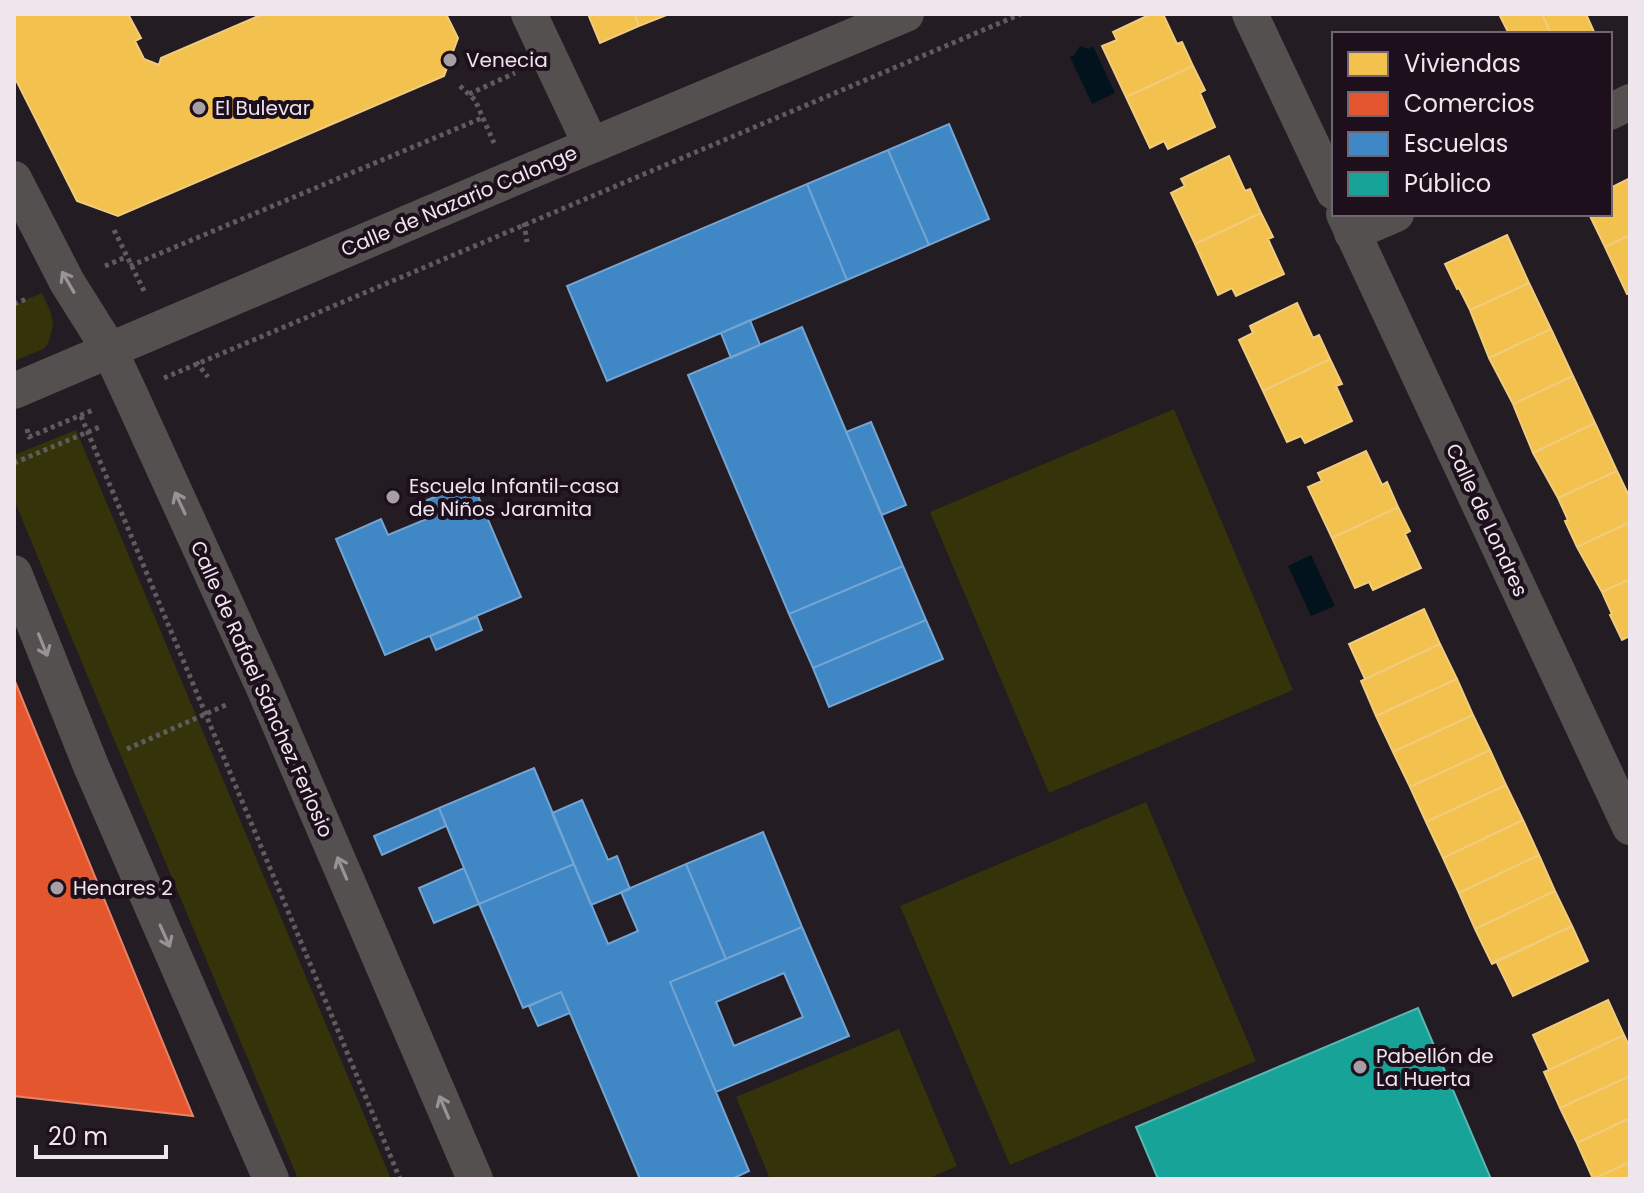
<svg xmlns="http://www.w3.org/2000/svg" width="1644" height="1193" viewBox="0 0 1644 1193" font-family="Poppins,sans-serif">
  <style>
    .green { fill: #343309 }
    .water { fill: #03131d }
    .homes { fill: #f2c14e; stroke: #f1cc7e; stroke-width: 2 }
    .shops { fill: #e4572e; stroke: #e78267; stroke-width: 2 }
    .schools { fill: #3f88c5; stroke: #74a4d1; stroke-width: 2; fill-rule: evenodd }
    .public { fill: #17a398; stroke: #58b7b2; stroke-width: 2 }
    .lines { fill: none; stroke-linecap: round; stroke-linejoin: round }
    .path { stroke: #605b5d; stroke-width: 5; stroke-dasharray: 4 4; stroke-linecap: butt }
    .street { stroke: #545050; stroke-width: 36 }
    .oneway { stroke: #999397 }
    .poi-dot { fill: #a79fa6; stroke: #1d101c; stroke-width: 3 }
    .labels { text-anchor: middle; stroke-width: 8; stroke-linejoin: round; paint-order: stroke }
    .poi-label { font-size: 20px; fill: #eee5ed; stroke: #1d101c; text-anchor: start }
    .street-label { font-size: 20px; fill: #eee5ed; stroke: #1d101c }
  </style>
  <rect width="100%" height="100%" fill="#241c23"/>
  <path class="green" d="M42,293L51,313L53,325L48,344L43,349L14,361V305Z
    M1174,409L1293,690L1049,793L930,512Z
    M76,430L391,1179H298L14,500V455Z
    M1146,802L1256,1061L1010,1165L900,906Z
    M899,1029L957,1166L927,1179H770L736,1097Z"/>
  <path class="water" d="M1080,46L1089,49L1093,46L1115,93L1092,104L1070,57L1074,55Z
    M1311,555L1335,606L1311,616L1288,566Z"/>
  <path class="homes" d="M14,14H128L141,38L135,41L144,59L159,65L161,58L263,14H446L458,38L444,76L118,216L77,201L14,76Z
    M588,14H634L639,26L600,43Z
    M634,14H669L639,26Z
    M1151,14H1163L1177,44L1182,42L1193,66L1126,97L1102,46L1117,40L1113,32Z
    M1499,14H1542L1551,34H1509Z
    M1542,14H1586L1595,34H1551Z
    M1193,66L1205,90L1200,93L1215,127L1168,149L1164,141L1150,148L1126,97Z
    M1229,156L1245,191L1250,189L1261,213L1195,244L1171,193L1185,186L1181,179Z
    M1630,178V235L1605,247L1589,214H1610V188Z
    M1261,213L1273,237L1268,239L1284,274L1236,296L1232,288L1218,295L1195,244Z
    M1507,235L1529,283L1470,310L1459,288L1457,289L1445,264Z
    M1630,235V293L1627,294L1605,247Z
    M1529,283L1551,329L1489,358L1470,310Z
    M1297,303L1313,338L1319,335L1330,359L1263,391L1239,340L1253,333L1250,326Z
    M1551,329L1573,376L1513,404L1489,358Z
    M1330,359L1342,384L1336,386L1352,421L1305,443L1301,436L1287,442L1263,391Z
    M1573,376L1595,423L1533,453L1513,404Z
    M1595,423L1617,471L1558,498L1533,453Z
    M1366,451L1382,485L1387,482L1398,507L1332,538L1308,487L1322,481L1318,473Z
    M1617,471L1630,498V522L1577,547L1565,521L1568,520L1558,498Z
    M1398,507L1410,531L1405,534L1421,568L1373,590L1369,582L1355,588L1332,538Z
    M1630,522V579L1602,592L1577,547Z
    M1630,579V636L1622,640L1610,615L1612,614L1602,592Z
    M1424,609L1440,644L1365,679L1349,644Z
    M1440,644L1457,679L1376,716L1361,681Z
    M1457,679L1473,715L1393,752L1376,716Z
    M1473,715L1490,750L1410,787L1393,752Z
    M1490,750L1506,785L1426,822L1410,787Z
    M1506,785L1523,820L1443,858L1426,822Z
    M1523,820L1539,855L1459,893L1443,858Z
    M1539,855L1555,891L1475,929L1459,893Z
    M1555,891L1572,926L1492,964L1475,929Z
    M1572,926L1588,961L1513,996L1496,961Z
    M1608,1000L1624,1035L1549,1070L1533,1035Z
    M1624,1035L1630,1048V1076L1560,1108L1544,1072Z
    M1630,1076V1118L1577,1143L1560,1108Z
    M1630,1118V1162L1593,1179L1577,1143Z
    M1630,1162V1179H1593Z"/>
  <path class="shops" d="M14,679L193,1116L14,1096Z"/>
  <path class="schools" d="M949,124L989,219L929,245L888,150Z
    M888,150L929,245L847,280L807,184Z
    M807,184L847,280L607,381L567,286Z
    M750,320L760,345L731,358L721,333Z
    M802,327L903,566L789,614L688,375Z
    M871,422L906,505L882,515L846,432Z
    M472,482L521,597L385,655L336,539L381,519L388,535L434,516L427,500Z
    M903,566L926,620L813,668L789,614Z
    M477,617L482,630L436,650L430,636Z
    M926,620L943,659L829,707L813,668Z
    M534,768L574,864L479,904L439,808Z
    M582,800L608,860L617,856L630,889L591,905L552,813Z
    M439,808L446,826L382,855L374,836Z
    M763,832L802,927L726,959L686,864Z
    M574,864L608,944L638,931L621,892L686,864L726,959L670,982L749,1171L732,1179H640L561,992L523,1008L479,904Z
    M464,868L479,904L434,923L419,888Z
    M802,927L849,1036L716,1092L670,982ZM784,973L803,1017L734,1046L716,1002Z
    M561,992L570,1013L538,1026L529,1006Z"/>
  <path class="public" d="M1418,1008L1491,1179H1158L1136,1127Z"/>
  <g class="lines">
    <path class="path" d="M460,86L475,100L494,143
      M469,94L515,73
      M524,223L527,242
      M114,230L145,293
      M105,266L126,257
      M130,266L482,118
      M14,304L29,298
      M196,362L208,377
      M164,378L1021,14
      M81,416L400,1179
      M27,429L29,437L93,410
      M14,463L102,426
      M127,749L228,704"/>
    <path class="street" d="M529,14L591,145
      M1250,14L1334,192
      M1610,112L1630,102
      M14,179L67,282L109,349L130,394L264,688L475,1179
      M1344,214L1630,827
      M1352,233L1396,214
      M14,391L511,179L906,14
      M14,573L91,766L271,1179"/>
  </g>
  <defs><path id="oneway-shaft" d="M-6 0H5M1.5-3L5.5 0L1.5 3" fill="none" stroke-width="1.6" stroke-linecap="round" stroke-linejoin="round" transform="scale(2)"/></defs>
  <g class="oneway">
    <use href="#oneway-shaft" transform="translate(68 282) rotate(-120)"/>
    <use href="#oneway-shaft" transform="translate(180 503) rotate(-115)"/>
    <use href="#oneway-shaft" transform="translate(43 645) rotate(68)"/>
    <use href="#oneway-shaft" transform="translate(342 868) rotate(-113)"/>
    <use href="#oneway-shaft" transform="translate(165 936) rotate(66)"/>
    <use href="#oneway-shaft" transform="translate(444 1107) rotate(-113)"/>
  </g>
  <g class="poi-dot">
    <circle cx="450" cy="60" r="8"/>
    <circle cx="199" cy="108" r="8"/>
    <circle cx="393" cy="497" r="8"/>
    <circle cx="57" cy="888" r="8"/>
    <circle cx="1360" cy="1067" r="8"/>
  </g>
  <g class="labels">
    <g class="poi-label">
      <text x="466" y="67">Venecia</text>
      <text x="215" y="115">El Bulevar</text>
      <text x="409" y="493">Escuela Infantil-casa<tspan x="409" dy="23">de Niños Jaramita</tspan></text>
      <text x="73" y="895">Henares 2</text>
      <text x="1376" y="1063">Pabellón de<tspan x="1376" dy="23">La Huerta</tspan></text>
    </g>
    <g class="street-label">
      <text transform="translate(459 201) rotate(-23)" y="7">Calle de Nazario Calonge</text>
      <text transform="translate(1487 520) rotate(65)" y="7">Calle de Londres</text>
      <text transform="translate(262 689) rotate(66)" y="7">Calle de Rafael Sánchez Ferlosio</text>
    </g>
  </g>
  <rect width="1644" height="1193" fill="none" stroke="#eee5ed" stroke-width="32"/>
  <rect x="1332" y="32" width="280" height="184" fill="#1d101c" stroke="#716570" stroke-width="2"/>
  <rect x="1348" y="52" width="40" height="24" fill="#f2c14e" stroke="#716570" stroke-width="2"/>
  <text x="1404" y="72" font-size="24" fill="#eee5ed">Viviendas</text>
  <rect x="1348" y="92" width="40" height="24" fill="#e4572e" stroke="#716570" stroke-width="2"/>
  <text x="1404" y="112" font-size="24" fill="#eee5ed">Comercios</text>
  <rect x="1348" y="132" width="40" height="24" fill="#3f88c5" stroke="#716570" stroke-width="2"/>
  <text x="1404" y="152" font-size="24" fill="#eee5ed">Escuelas</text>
  <rect x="1348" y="172" width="40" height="24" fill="#17a398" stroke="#716570" stroke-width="2"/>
  <text x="1404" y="192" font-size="24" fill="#eee5ed">Público</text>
  <path d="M36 1145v12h130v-12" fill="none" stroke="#eee5ed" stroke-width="4"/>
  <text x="48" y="1145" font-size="24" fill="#eee5ed" stroke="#1d101c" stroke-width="6" paint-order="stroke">20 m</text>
</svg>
